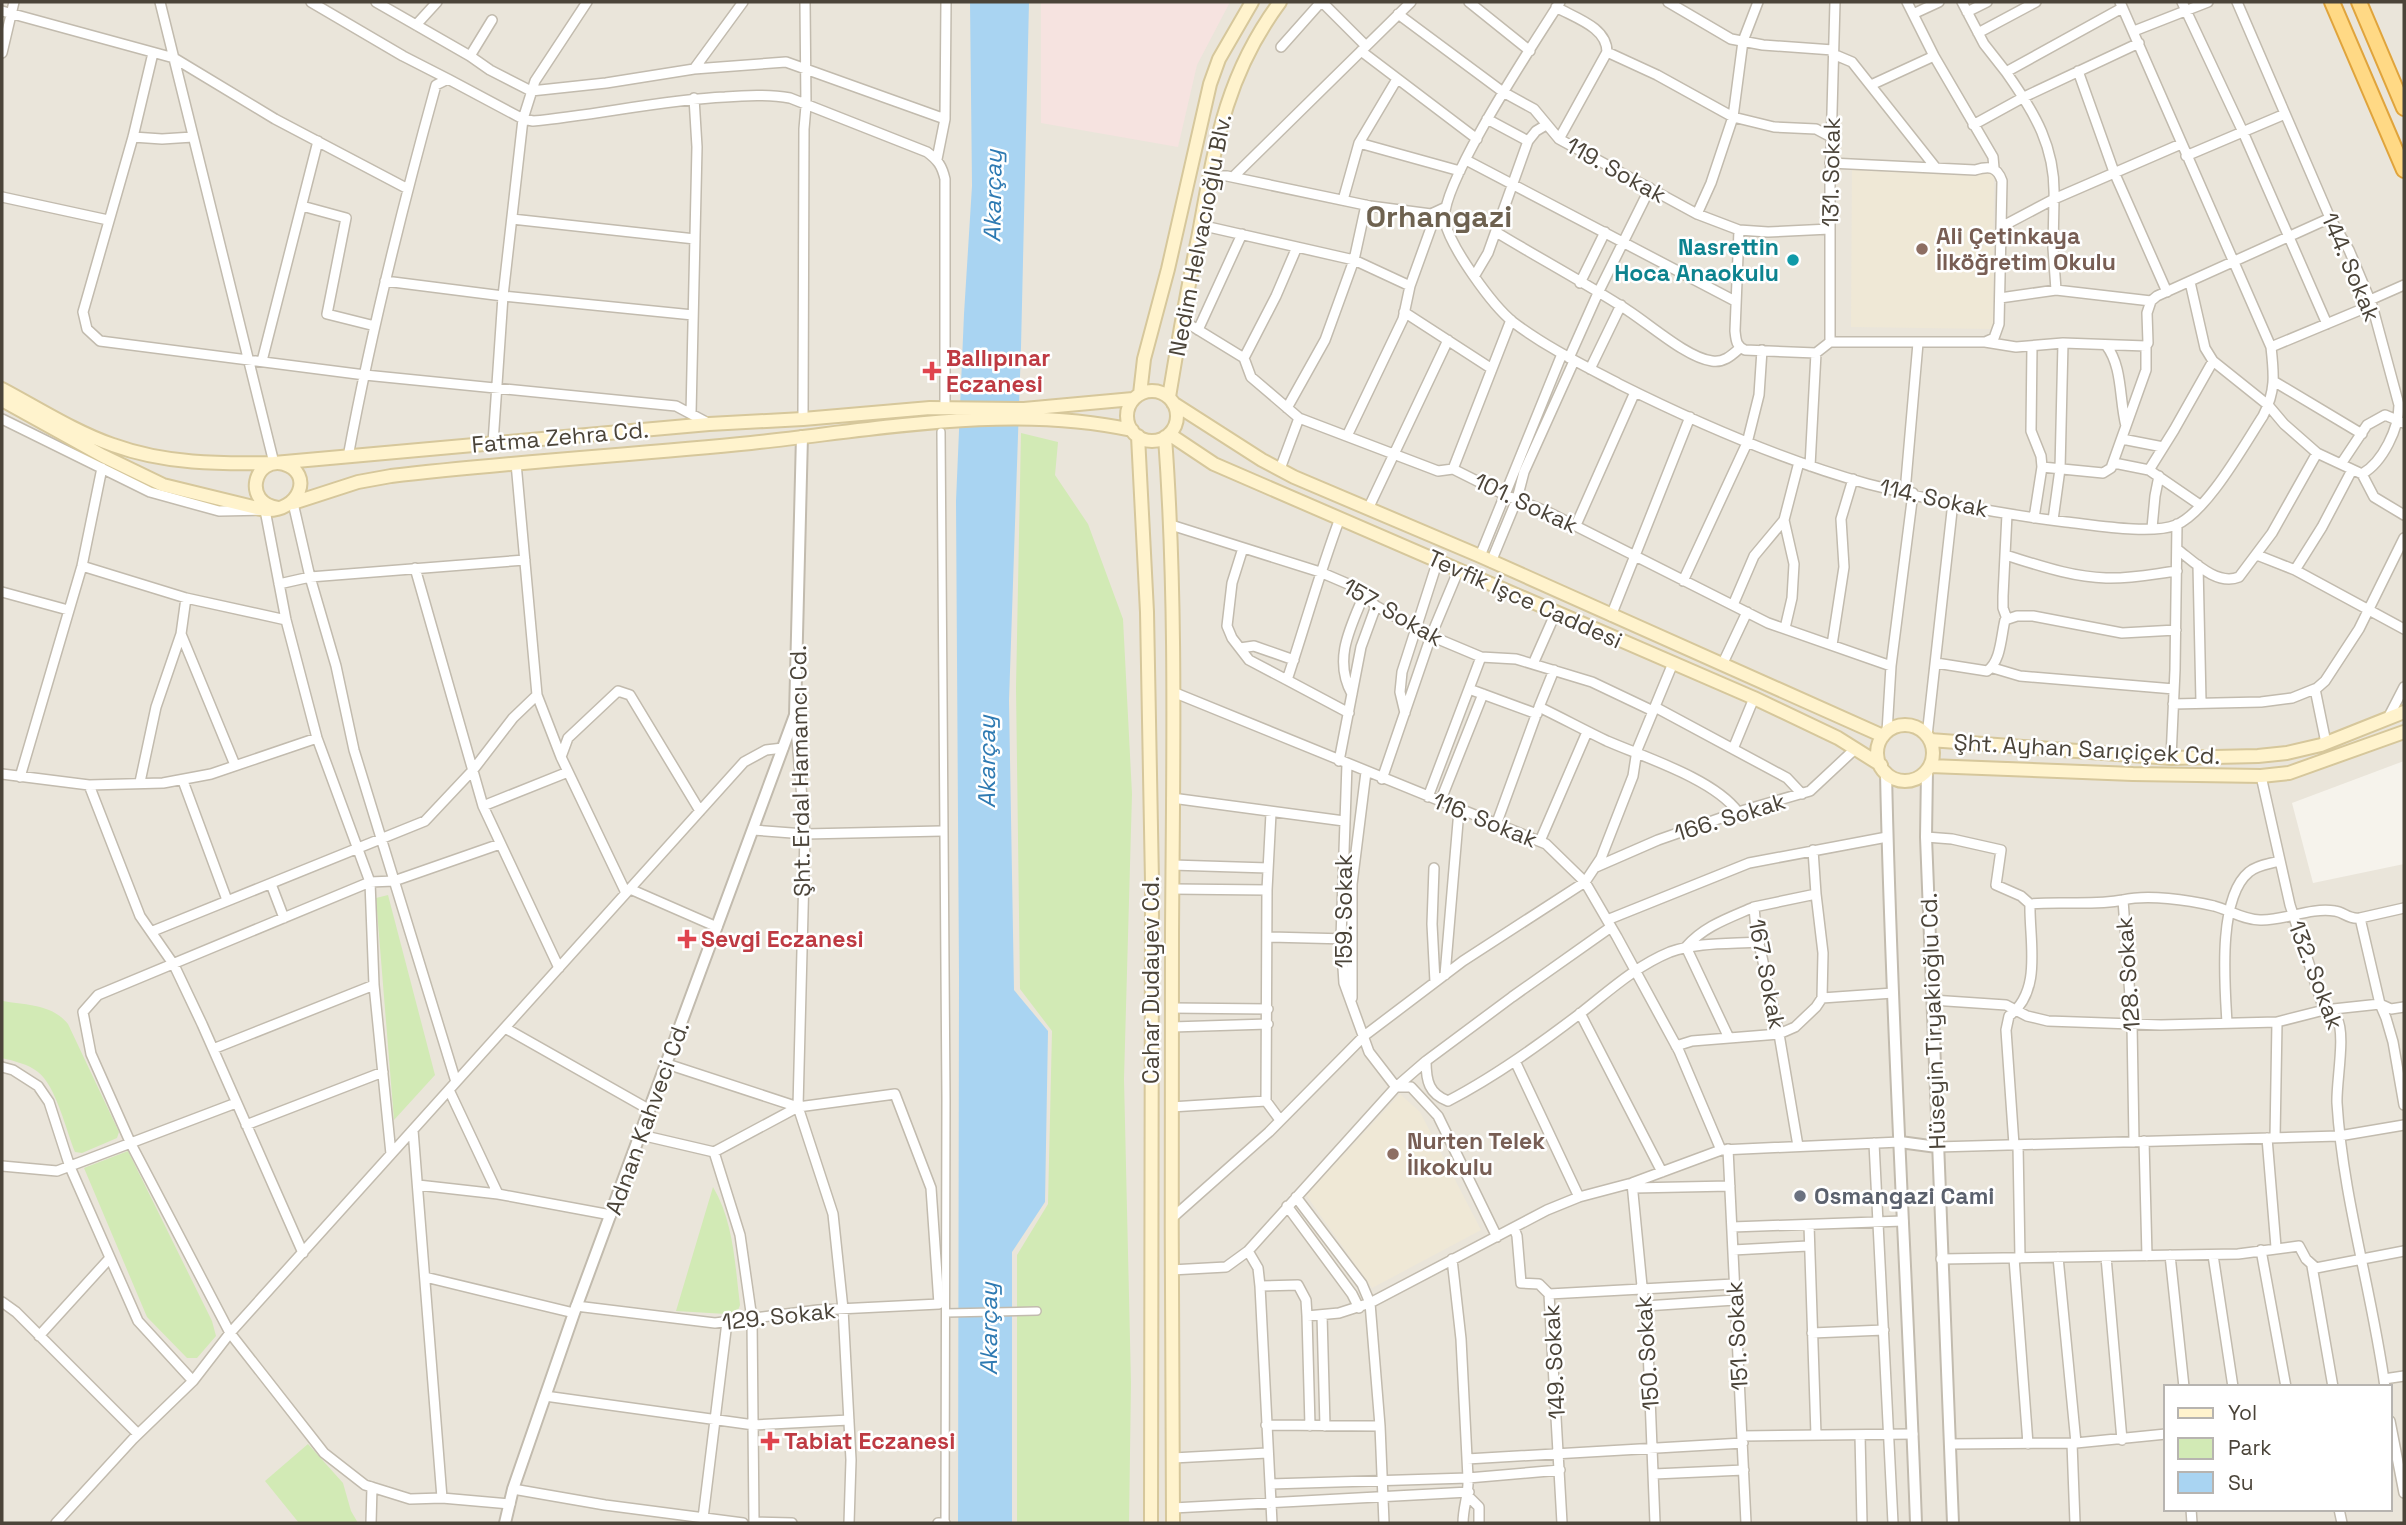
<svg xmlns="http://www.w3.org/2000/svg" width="2406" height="1525" viewBox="0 0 2406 1525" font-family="'Space Grotesk',sans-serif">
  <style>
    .residential { fill: #eae5da; fill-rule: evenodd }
    .education { fill: #efe8d6 }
    .medical { fill: #f6e3e0 }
    .green { fill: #d2eab5 }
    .water { fill: #a9d4f2 }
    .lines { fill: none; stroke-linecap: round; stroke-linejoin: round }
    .pedestrian-casing { stroke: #c2bbae; stroke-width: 10 }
    .minor-casing { stroke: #c2bbae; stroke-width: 12 }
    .tertiary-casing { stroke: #c2bbae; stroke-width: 14 }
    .secondary-casing { stroke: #d6c79b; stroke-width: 16 }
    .trunk-casing { stroke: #e0a43c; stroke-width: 18 }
    .pedestrian { stroke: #fff; stroke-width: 7 }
    .minor { stroke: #fff; stroke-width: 9 }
    .tertiary { stroke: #fff; stroke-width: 10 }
    .secondary { stroke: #fff3cd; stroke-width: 12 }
    .trunk { stroke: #ffd985; stroke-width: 14 }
    .education-dot { fill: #8d6e63; stroke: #fff; stroke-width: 2.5 }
    .culture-dot { fill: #0f9aa8; stroke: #fff; stroke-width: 2.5 }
    .health-dot { fill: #e0444e; stroke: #fff; stroke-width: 2.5 }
    .worship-dot { fill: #6b7280; stroke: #fff; stroke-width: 2.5 }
    .labels { text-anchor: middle; stroke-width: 5; stroke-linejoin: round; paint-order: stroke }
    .street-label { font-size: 23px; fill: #4b4439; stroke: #fff }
    .education-label { font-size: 23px; font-weight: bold; fill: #785e54; stroke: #fff; text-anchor: start }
    .culture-label { font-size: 23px; font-weight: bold; fill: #0d838f; stroke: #fff; text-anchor: end }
    .health-label { font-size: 23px; font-weight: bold; fill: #be3a42; stroke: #fff; text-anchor: start }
    .worship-label { font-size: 23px; font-weight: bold; fill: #5b616d; stroke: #fff; text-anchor: start }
    .water-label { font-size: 24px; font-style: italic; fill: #2e7ab2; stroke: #fff }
    .district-label { font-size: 30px; font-weight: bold; fill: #6e6250; stroke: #fff }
  </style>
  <rect width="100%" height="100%" fill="#f6f3ec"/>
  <path class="residential" d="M2,2H2404V761L2292,803L2313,883L2404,864V1523H2ZM2166,1387H2390V1509H2166Z"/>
  <path class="education" d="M1852,168L1994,170L1993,329L1851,327Z
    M1400,1094L1420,1112L1481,1230L1372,1288L1306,1195Z"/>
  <path class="medical" d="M1041,2H1230L1197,65L1178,147L1041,123Z"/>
  <path class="green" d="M1021,433L1058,442L1055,475L1088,524L1123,619L1132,794L1124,1079L1131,1383L1129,1523H1017V1255L1048,1204L1052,1031L1020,989L1016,688Z
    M388,895L435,1075L394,1120L376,898Z
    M2,1001C26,1005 52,1004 68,1024L119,1132L117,1138L82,1153L75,1152C66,1130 56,1086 38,1072C28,1064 14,1061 2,1058Z
    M128,1151L212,1321L216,1336L197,1358H187L147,1317L84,1168Z
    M713,1187C734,1222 735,1266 740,1305L737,1313L726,1314L676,1311Z
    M308,1444L343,1483L351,1511L358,1523H299L265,1481Z"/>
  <path class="water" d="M970,2H1029L1021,347L1009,701L1014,990L1048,1031L1045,1202L1012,1252V1523H958L959,976L956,501L964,314L972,186Z"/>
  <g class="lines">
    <g class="pedestrian-casing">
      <path id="pedestrian" d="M941,432L946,1099L945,1523
        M946,1313L1037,1311"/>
    </g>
    <g class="minor-casing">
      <path id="minor" d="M160,2L274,463
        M311,2L403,56L448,79
        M376,2L470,56
        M1322,2L1366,46
        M1469,2L1530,51
        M1560,2C1538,37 1437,188 1445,222C1451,248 1492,305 1513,322C1546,347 1583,365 1619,384C1699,424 1782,460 1868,484C1933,501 2000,514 2066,522C2094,525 2151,535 2176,525C2207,512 2244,445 2263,416C2276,391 2274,374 2271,347L2120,2
        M1668,2L1731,39L1763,45L1833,50
        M1907,2L1934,56L1993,157L1994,168
        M1962,2L1984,44L2006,72
        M2182,2L2243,132L2327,324
        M1556,7C1575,18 1607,27 1607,52L1559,139
        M2,11L174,58L275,119L408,189
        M1967,12L1987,2
        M1398,14L1503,92L1534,109L1559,139L1697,214L1739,230L1768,232L1830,229
        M1913,14L1939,2
        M492,20L470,56L490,70L531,91L606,83L694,69L786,62L945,119
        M416,25L437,2
        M2134,31L2208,2
        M1978,33L2036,2
        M1281,47L1321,2
        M1361,51L1477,139
        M1607,52L1657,75L1733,117L1774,127L1816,129L1831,137
        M2,53L14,2
        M153,53L133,137L83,312L87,329L100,341L365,375L676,406L708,423
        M1833,54L1852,62L1936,168
        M694,69L743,2
        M2078,71L2114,172L2167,292
        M1871,85L1934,56
        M1487,119L1528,141
        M1973,125L2024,97L2139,43
        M133,137L162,139L193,137
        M1359,143L1460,171
        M2186,156L2285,114
        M937,159L945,119L946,2
        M1466,160L1735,301
        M1209,176H1227L1370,206L1431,214L1444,208
        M1233,177L1411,2
        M2,197L108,220
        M1343,200L1359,143L1397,79
        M302,206L346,218L327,314L375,326
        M1697,214L1711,183L1733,117L1743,41L1758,2
        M512,219L695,239
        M1200,225L1354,260L1410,286
        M2001,227L2054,199C2056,148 2035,113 2006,72L2122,8
        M1739,230L1735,331C1736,340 1736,346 1745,350L1816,353L1830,342H1985L1994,338L1999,324L2002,181C1997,166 1989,166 1975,170L1830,163
        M1496,232C1537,257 1580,280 1621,306C1645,320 1686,358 1712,361C1724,363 1732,355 1740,348
        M1475,275L1488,253L1528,141L1536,131L1546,125
        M385,281L503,296L693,315
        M2190,282L2205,348L2213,361L2268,405L2284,424L2317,453L2362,474C2383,462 2399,428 2399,405L2372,305L2349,250L2330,218L2237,2
        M1580,283L1605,232
        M2056,290L2053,248L2054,199L2181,144
        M2000,298L2056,290L2151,301
        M2370,300L2404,285
        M1404,312L1492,369
        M1182,320L1244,358L1251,377L1299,418L1438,471L1453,469L1505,495L1548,512L1768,623L1891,666
        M1198,330L1242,234
        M1830,342V185L1835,2
        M1985,342L2016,347L2063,343L2146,346L2148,343L2147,313L2151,301L2157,296L2330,218
        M2106,345C2123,367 2119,399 2126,426
        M2032,346L2031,431L2041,456L2042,467L2034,518
        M2271,347L2372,305
        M1244,358L1276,296L1297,247
        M1569,358L1598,293L1650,188
        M262,361L318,141
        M1590,369L1621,305
        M2275,382L2362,434
        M1287,408L1325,340L1354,260L1366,205
        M691,414L697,147L694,98
        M2,419L150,492L219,511L265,510L286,620L317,738L370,882L374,985L391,1154
        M803,419L804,129L806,106L805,2
        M1347,436L1403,319L1410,286L1432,225
        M2122,439L2163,447
        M493,443L503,296L523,119L535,81L587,2
        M348,457C371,332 402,208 436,85L448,79L523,119L533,121C598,115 661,100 725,97C747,95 768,94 790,98L927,152C938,160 942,166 945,179V408
        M516,463L537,695L561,757
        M2114,463L2149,470L2200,505
        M2341,464L2367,425L2385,415L2404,423
        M1810,466L1816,353
        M2042,467L2103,473L2111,468L2146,370V346
        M1280,469L1299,418
        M1453,469L1511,320
        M2149,470L2174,430L2213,361
        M2362,474L2374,497L2404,515
        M1905,492L1918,343
        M293,503L310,577L336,666L354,750L456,1082
        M1368,509L1448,340
        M2007,514L2003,596V608L2007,619
        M1340,518C1320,571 1305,626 1287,680L1349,713
        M2053,520L2060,469L2063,343
        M1171,525L1320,572L1355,587L1376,606L1431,636L1481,657L1516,659L1592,682L1653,711
        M1576,525L1635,392
        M2152,528L2155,496L2159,476
        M1243,548L1232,583L1227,626L1232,638L1249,660L1287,680
        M2177,549C2194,562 2217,586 2239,577L2272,533L2317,453
        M2005,555C2038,565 2071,577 2106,578C2130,579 2153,574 2177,571
        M2257,555L2295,570L2404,629
        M1480,556L1562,354
        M1491,562L1517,499L1524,472L1574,361
        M2198,565L2201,702
        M82,566L186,598L286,620
        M415,568L483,806L559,968
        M2295,570L2322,527L2352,470
        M1683,581L1747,443L1759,395L1762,350
        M279,584L310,577L525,560
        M2,592L68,610
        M1733,605L1754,556L1784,520
        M1611,616L1690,417
        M1785,628L1792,598L1794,564L1784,520L1799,462
        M181,634L235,765
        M1832,645L1844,567L1841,519L1853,479
        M1240,648L1254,646L1294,660
        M1936,663L1987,671C2001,662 2001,636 2005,620L2017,616H2033L2122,633L2176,630
        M1533,664L1556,612
        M1722,665L1747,612
        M1993,668L2020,676L2174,689
        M1469,689L1537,714
        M2315,689L2326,743
        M1173,692L1546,844L1585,882L1617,937L1679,1051L1721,1150
        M1352,694C1333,660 1350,628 1364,595
        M2173,704L2261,702L2292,698L2317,688L2325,681L2359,629L2404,538
        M1539,707L1554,670
        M1655,707L1787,778L1802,794
        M1405,713L1400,692L1402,672L1438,560
        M795,716L805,834L798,1107L833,1214L843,1309L851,1460L849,1523
        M2388,718L2404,687
        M1887,732L1891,666L1913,493
        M1927,736L1953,502
        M1733,749L1754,698
        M2171,758L2175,670L2177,524
        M1339,761L1361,647L1376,606
        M1347,764L1341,938L1344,983L1369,1052L1396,1087H1411L1438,1116L1497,1237
        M2,774L89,785L163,783L211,774L317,738
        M2261,776L2290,905L2324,1010C2329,1012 2334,1014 2337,1019C2346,1033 2336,1084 2337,1103C2343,1199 2372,1291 2385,1387
        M20,777L82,566L102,468
        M1382,779L1431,636L1459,569
        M183,781L227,900
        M140,782L156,707L181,634L186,598
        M89,785L140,916L174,965L202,1024L303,1253
        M1428,797L1481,657
        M1172,798L1344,821
        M1440,802L1483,694
        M483,806L568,772
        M1496,825L1539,707C1562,718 1584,730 1607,741C1644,757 1714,779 1738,812
        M753,830L805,834L942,831
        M1926,837L1952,839L2001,850L1996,885L2021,896L2030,904C2029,940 2043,991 2009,1016L2006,1030L2014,1145
        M1540,841L1587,732
        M1172,865L1268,868
        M1596,867L1658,840L1738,812L1810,791L1855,749
        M1434,868L1432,924L1435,982
        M271,884L284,918
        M630,889L717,927
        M1172,889L1267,890
        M626,893L561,757L568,738L618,691L630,695L700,811
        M2123,900C2148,894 2188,900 2214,906C2229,910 2244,920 2260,920C2285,921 2309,907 2335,911C2344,912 2349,920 2360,918L2380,1004L2386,1018L2393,1042L2404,1105
        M2030,904C2061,901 2092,906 2123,900L2132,1024L2134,1142
        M2360,918L2404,908
        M1607,920L1749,863L1887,837
        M153,931L425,821L473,770L513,718L537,695
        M1267,937L1347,939
        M1445,975L1459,810
        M1352,998V884L1366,772
        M1822,998L1893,993
        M1932,1000L2006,1005L2027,1016L2048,1021L2161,1025L2277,1022L2324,1010L2380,1004L2391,1009L2404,1007
        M1172,1008L1268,1009
        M1580,1013L1662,1172
        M2227,1023C2225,987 2217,898 2249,872C2257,865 2269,864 2279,861
        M1172,1027L1268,1024
        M505,1028L650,1110
        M1729,1038L1686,947C1704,926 1729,918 1754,907
        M1676,1046L1692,1041L1779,1034L1795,1027L1816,1007L1822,998L1823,953L1816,894
        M213,1049L374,985
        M1426,1061C1426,1081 1429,1094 1448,1101C1496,1076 1539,1045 1582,1012C1610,990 1636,966 1670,952C1697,942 1731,944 1760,942
        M1515,1061L1579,1197
        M667,1064L798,1107
        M2,1067L13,1070L38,1086L49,1102L70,1167L138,1321L193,1381
        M449,1090L498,1194
        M1266,1101L1280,1120
        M1171,1107L1266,1101L1267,890L1271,813
        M246,1125L383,1072
        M413,1130L442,1498L510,1504
        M2267,1138L2276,1247
        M2275,1138L2277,1022
        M2144,1141L2147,1256
        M1874,1143L1893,1523
        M2018,1145L2020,1258
        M1798,1146L1779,1034L1756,930L1754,907L1816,894L1813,850
        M1937,1147L2339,1136L2404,1125
        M1728,1149L1746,1523
        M714,1152L740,1235L752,1319L754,1523
        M2,1166L57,1171L236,1103
        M1632,1183L1648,1348L1655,1523
        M418,1185L498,1194L611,1215
        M1633,1188L1730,1186
        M1296,1197L1362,1284L1370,1303L1380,1426L1384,1523
        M1287,1206L1352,1294L1359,1308
        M1171,1219L1269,1132L1364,1036L1463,961L1585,882L1601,858L1633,776L1637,750L1673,663
        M1809,1225L1816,1435
        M1732,1227L1903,1221
        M1514,1228L1517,1236L1521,1283L1539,1284L1549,1294
        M1733,1250L1808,1246
        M2261,1250L2286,1387
        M1248,1251L1258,1268L1260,1286L1272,1523
        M2170,1255L2184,1387
        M2213,1255L2233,1387
        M2058,1257L2076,1443
        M2106,1257L2122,1440
        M2014,1258L2028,1444
        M1452,1259L1461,1339L1468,1478C1469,1495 1463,1506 1463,1523
        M1941,1259L2238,1254L2299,1246L2306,1259L2316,1268L2404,1251
        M2312,1266L2333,1387
        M1171,1270L1226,1267L1248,1251L1396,1087L1426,1061L1512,997L1611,927
        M425,1277L574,1313
        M1260,1286L1298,1285L1306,1300L1307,1316L1339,1313L1370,1303L1547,1210L1579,1197L1632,1183L1721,1150L1900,1142
        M2,1302L16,1312L138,1434
        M576,1306L715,1323L818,1310L939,1304L931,1188L895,1094L798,1107L714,1152L641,1135
        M1645,1306L1735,1300
        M1322,1315L1325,1426
        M1307,1316L1310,1426
        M1812,1333L1884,1330
        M39,1336L109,1259
        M2384,1379L2404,1376
        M545,1396L754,1425L849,1420
        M2390,1421L2404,1493
        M1266,1425L1380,1426
        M1860,1435L1862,1523
        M1742,1436L1913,1434
        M2072,1443L2075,1523
        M1950,1444L2076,1443L2166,1434
        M1173,1458L1267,1453
        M1467,1459L1743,1443
        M1654,1474L1744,1470
        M1270,1484L1468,1478L1560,1470
        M513,1489L605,1505L743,1523
        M1469,1497L1479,1507V1523
        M442,1498L410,1499L365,1485L324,1453L230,1333L131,1144L91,1054L83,1012L98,995L370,882L394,881L500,844
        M1173,1508L1469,1492
        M2191,1509L2192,1523
        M2339,1509L2342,1523
        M703,1518L727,1322
        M754,1522L792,1523
        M56,1523L133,1439L193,1381L230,1333L744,762L766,750L783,748
        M371,1523L372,1487
        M938,1523H945
        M1562,1523L1549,1294L1734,1284"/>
    </g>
    <g class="tertiary-casing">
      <path id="tertiary" d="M1927,770L1926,837L1953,1523
        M1886,772C1891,1023 1907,1273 1916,1523
        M1900,1142L1937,1147
        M505,1523L513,1489L574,1313L795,715L802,436"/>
    </g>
    <g class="secondary-casing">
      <path id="secondary" d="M2,389C36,407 77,433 113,445C165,464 219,464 274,463L709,424L803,419L930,408L1024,409L1133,399
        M1127 416a25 25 0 1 1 50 0a25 25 0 1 1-50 0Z
        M1140,394L1144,359L1168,269L1210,84L1219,59L1252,2
        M1169,397C1178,342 1188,287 1199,233C1215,146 1225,76 1280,2
        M2,400L103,456L163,485L265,510C300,512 314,473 284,464C254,456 242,503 278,508
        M1173,403L1262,460L1294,477L1480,556L1883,736
        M1169,434L1214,464L1754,698L1838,738L1881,765
        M1138,436L1147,612L1152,882L1151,1523
        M1165,437C1177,602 1173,768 1172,934C1171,1130 1172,1327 1173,1523
        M293,503L358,482L391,476C510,462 631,455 751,443C874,430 1009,403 1132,430
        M1877 753a28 28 0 1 1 56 0a28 28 0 1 1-56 0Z
        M1930,740L2171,758L2258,756L2287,753L2321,745L2404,712
        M1930,766L2133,774L2261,776L2289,773L2404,732"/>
    </g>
    <g class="trunk-casing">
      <path id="trunk" d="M2332,2L2404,170
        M2359,2L2404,108"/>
    </g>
    <use href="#pedestrian" class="pedestrian"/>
    <use href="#minor" class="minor"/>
    <use href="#tertiary" class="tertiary"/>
    <use href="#secondary" class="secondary"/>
    <use href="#trunk" class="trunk"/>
  </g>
  <g class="education-dot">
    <circle cx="1922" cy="249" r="7"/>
    <circle cx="1393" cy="1154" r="7"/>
  </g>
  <circle class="culture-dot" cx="1793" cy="260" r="7"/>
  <g class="health-dot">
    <path d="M928.5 360.5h7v7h7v7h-7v7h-7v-7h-7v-7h7z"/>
    <path d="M683.5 928.5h7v7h7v7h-7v7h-7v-7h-7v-7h7z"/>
    <path d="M766.5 1430.5h7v7h7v7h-7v7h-7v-7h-7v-7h7z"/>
  </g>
  <circle class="worship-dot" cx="1800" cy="1196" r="7"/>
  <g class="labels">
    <g class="street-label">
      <text transform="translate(1616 170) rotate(29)" y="8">119. Sokak</text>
      <text transform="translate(1831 172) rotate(-89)" y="8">131. Sokak</text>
      <text transform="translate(1200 235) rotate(-79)" y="8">Nedim Helvacıoğlu Blv.</text>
      <text transform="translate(2351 267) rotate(67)" y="8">144. Sokak</text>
      <text transform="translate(560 437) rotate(-5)" y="8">Fatma Zehra Cd.</text>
      <text transform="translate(1934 498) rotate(12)" y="8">114. Sokak</text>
      <text transform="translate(1526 503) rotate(25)" y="8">101. Sokak</text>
      <text transform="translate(1525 599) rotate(24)" y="8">Tevfik İşce Caddesi</text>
      <text transform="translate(1393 612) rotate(30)" y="8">157. Sokak</text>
      <text transform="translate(2087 749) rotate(3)" y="8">Şht. Ayhan Sarıçiçek Cd.</text>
      <text transform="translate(800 771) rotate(-91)" y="8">Şht. Erdal Hamamcı Cd.</text>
      <text transform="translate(1730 817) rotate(-17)" y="8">166. Sokak</text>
      <text transform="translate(1485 820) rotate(22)" y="8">116. Sokak</text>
      <text transform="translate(1344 911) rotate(-90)" y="8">159. Sokak</text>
      <text transform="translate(1767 974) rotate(79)" y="8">167. Sokak</text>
      <text transform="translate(2128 974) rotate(-94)" y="8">128. Sokak</text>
      <text transform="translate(2316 975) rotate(69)" y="8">132. Sokak</text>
      <text transform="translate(1151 980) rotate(-90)" y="8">Cahar Dudayev Cd.</text>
      <text transform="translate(1933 1021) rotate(-92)" y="8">Hüseyin Tiryakioğlu Cd.</text>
      <text transform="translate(647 1118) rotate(-70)" y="8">Adnan Kahveci Cd.</text>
      <text transform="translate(779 1316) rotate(-6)" y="8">129. Sokak</text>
      <text transform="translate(1737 1336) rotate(-93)" y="8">151. Sokak</text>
      <text transform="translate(1647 1353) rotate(-94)" y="8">150. Sokak</text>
      <text transform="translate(1554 1362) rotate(-93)" y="8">149. Sokak</text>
    </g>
    <g class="education-label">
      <text x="1936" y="244">Ali Çetinkaya<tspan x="1936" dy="26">İlköğretim Okulu</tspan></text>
      <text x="1407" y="1149">Nurten Telek<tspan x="1407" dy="26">İlkokulu</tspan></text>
    </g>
    <g class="culture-label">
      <text x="1779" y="255">Nasrettin<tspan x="1779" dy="26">Hoca Anaokulu</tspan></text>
    </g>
    <g class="health-label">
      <text x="946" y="366">Ballıpınar<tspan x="946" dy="26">Eczanesi</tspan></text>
      <text x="701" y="947">Sevgi Eczanesi</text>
      <text x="784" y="1449">Tabiat Eczanesi</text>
    </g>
    <g class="worship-label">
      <text x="1814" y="1204">Osmangazi Cami</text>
    </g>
    <g class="water-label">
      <text transform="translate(993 196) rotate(-89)" y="8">Akarçay</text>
      <text transform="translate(987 762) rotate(-90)" y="8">Akarçay</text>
      <text transform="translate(989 1329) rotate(-90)" y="8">Akarçay</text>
    </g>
    <g class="district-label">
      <text x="1439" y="227">Orhangazi</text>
    </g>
  </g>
  <rect width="2406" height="1525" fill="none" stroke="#4b4439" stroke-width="7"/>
  <rect x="2164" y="1385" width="228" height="126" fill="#ffffff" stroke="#b7b4b0" stroke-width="2"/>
  <rect x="2178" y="1408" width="35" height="10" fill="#fff3cd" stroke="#b7b4b0" stroke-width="2"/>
  <text x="2228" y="1420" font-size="21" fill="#4b4439">Yol</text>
  <rect x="2178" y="1438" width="35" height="21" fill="#d2eab5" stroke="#b7b4b0" stroke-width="2"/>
  <text x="2228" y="1455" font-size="21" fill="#4b4439">Park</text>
  <rect x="2178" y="1472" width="35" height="21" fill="#a9d4f2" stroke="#b7b4b0" stroke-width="2"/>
  <text x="2228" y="1490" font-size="21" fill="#4b4439">Su</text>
</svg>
